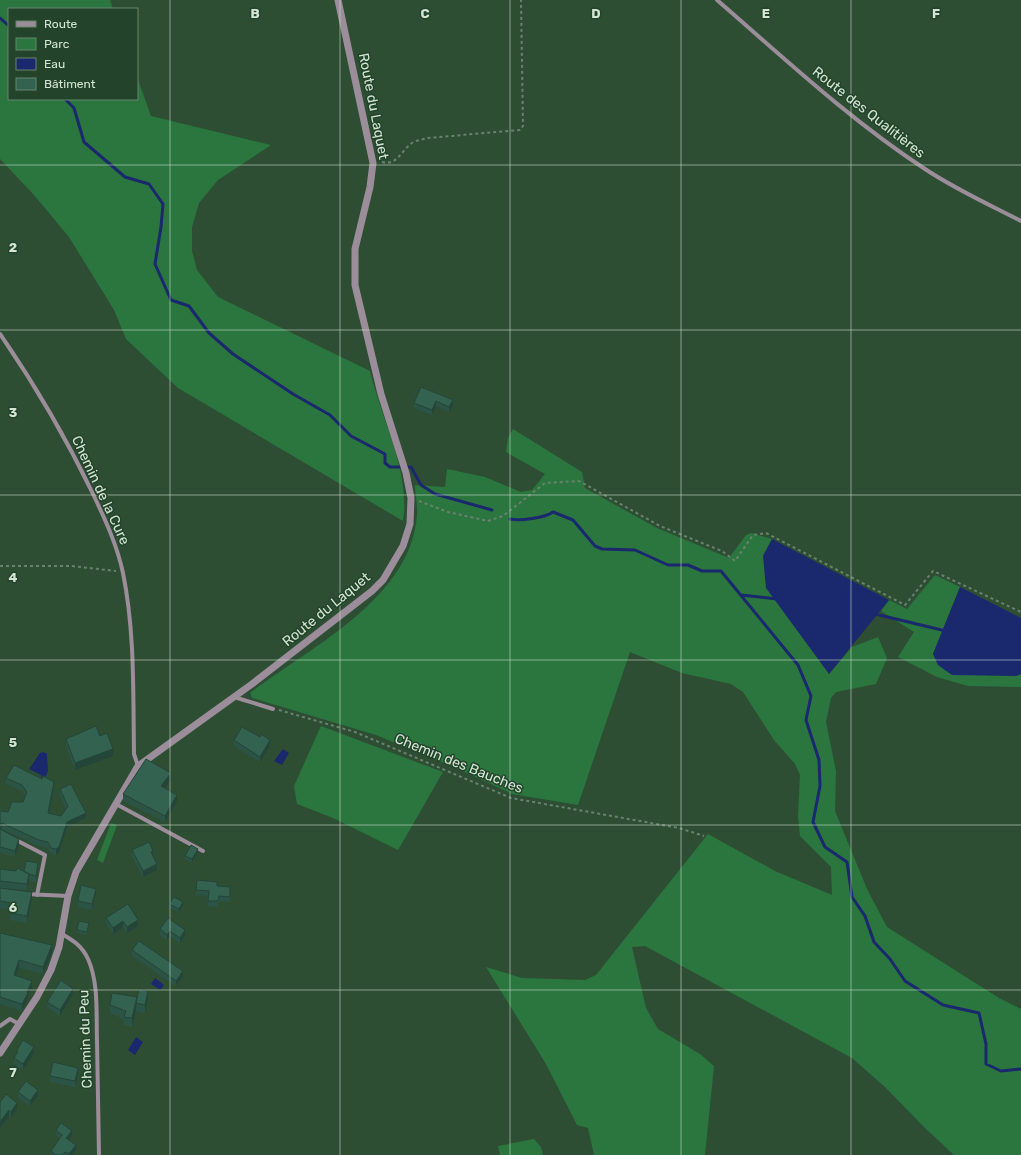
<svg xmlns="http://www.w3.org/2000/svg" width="1021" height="1155" viewBox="0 0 1021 1155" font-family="Rubik,sans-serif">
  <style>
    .green { fill: #2a763e }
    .water { fill: #1a286d }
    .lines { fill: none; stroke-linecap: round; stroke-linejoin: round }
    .stream { stroke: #1a286d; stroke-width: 3 }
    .path { stroke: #68836d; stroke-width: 2; stroke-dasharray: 3 3; stroke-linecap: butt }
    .minor { stroke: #9c8d9a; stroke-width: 4 }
    .tertiary { stroke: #9c8d9a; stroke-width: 7 }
    .wall { fill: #2c5446 }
    .shaded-wall { fill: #244539 }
    .building { fill: #336251; stroke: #244539 }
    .grid { fill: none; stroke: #d3e5d5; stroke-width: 1; stroke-opacity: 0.55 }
    .labels { text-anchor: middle; stroke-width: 3; stroke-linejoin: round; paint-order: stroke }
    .street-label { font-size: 14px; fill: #d3e5d5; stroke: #23442a }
    .grid-label { font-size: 13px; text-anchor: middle; font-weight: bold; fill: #d3e5d5; stroke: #23442a; stroke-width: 3; stroke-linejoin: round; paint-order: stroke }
  </style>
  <rect width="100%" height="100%" fill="#2e4e34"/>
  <path class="green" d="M0,0H110L113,9H9V99H137V77L151,116L271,145L218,180L199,203L192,227V251L197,270L218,297L370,371C381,418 411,473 403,521L178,388L126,339L114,310L69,237L34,195L0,159Z
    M513,429L582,472L585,488L657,528L729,558L746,535L751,533L772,539L763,556L829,674L852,647L878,637L887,658L876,684L836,692L831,698L826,722L836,771L835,811L867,889L887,927L999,998L1021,1009V1155H954L924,1127L885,1087L852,1058L645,946L632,947L646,1008L658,1029L700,1054L714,1066L705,1155H594L588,1128L577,1125L546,1064L486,967L522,978L585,980L596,975L708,834L775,871L832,895L831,867L800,836L798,816L800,775L795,764L774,740L743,692L731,684L682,673L630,652L578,805L512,794L461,770L376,735L252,698L250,693C309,648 411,599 417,515C418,506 415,495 415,485L445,487L447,469L485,477L521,492L532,490L545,474L506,452L508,438Z
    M935,575L960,587L933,654L1016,676L1021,674V687L968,686L937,677L898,657L914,632L881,611L889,600L907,609Z
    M321,726L443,772L398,850L333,818L297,804L294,786Z
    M111,823L117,825L103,863L97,860Z
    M534,1139L541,1147L543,1155H500L498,1146Z"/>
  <path class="water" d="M772,539L889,600L829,674L766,588L763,556Z
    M960,587L1021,618V674L1016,676L952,675L938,665L933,654Z
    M283,749L289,753L282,765L274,761Z
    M44,752L47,754L48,771L43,782L41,775L29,769L40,753Z
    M155,978L164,985L160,990L151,984Z
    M136,1037L143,1042L135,1055L128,1050Z"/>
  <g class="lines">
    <path class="stream" d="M0,18L9,26
      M65,99L74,108L84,142L125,177L149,184L163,204L161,227L155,264L171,300L189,306L209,333L233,354L293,394L330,415L351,436L385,454V463L390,467H411L421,485L435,494L492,510
      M510,519C520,521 545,518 553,512L573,520L595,546L602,549L635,550L668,565H688L702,571H721L798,665L811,696L806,720L819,760L820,786L813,822L825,847L847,862L852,897L865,916L874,942L890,959L905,981L943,1005L979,1013L986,1044V1064L1001,1071L1021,1069
      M741,595L777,599
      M875,614L946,631"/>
    <path class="path" d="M382,162C397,166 401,151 412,143C416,140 422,140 427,138L520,130L523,126L521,0
      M419,501L448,512L488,521L503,516L545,483L579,481L660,526L722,551L735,561L753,535L766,533L905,605L933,571L1021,612
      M0,566H71L116,571
      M279,710L355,732L511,798L679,828L704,836"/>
    <path class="minor" d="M717,0C784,58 850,120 925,169C955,189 988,204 1021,221
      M0,334C35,385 66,438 93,494C105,519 117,545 123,573C135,632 133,693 134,754L138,766
      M234,697L273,709
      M116,804L203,851
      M14,839L45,855L37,895
      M26,894L68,896
      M62,934C74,941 82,946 88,959C99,983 96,1015 97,1041C98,1079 98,1117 99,1155
      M0,1026L10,1019L19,1024"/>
    <path class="tertiary" d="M0,1053L37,997L51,970L59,947L68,896L76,872L138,766L252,684L372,591L383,580L403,546L410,524L411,498L406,473L381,394L355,285V249L370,187L373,163L338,0"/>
  </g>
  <path class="wall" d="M421,387L453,405L449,412L436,406L432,415L414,408V403Z
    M100,736L113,756L75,770L66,746V739Z
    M260,737L270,746L260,762L234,746V740Z
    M6,778L54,788L49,814L61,816L66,809L60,795V789L86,818L67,827L59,853L56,855L51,853L48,848L39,846L2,829H1L19,845L15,857L0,853V811L8,812L23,802L25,796L22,791L6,784Z
    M171,780L165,788L177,801L165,822L123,801V794Z
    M132,850L153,856L157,870L143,877L132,856Z
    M198,852L192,862L185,859V856Z
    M0,869L24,871L38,869L36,882L29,880L27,890L0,888L32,899L27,923L10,920L11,910L0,908Z
    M217,886L230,893V902L219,901L218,907L208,906V896L196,895V890Z
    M96,894L92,910L78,907V901Z
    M128,904L138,926L127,933L123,927L113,934L106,923V918Z
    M169,904L183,905L179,912L169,907Z
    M168,918L185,936L180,943L170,936L167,940L160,935V929Z
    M89,926L87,935L77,933V930Z
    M0,933L52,953L43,974L19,968L16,976L32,988L28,996V1000L22,1011L0,1004Z
    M132,950L183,976L176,986L132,956Z
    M73,994L60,1016L47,1007V1002Z
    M148,999L145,1013L136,1011V1010L132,1027L124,1025V1019L110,1013V1005Z
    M17,1050L34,1053L23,1070L14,1064V1058L17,1054Z
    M78,1073L75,1087L50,1082V1076Z
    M18,1092L38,1096L30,1106L18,1098Z
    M0,1102L17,1109L11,1117L9,1116L0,1128Z
    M56,1130L72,1136L69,1140L76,1150L72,1155H51V1151L60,1139L56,1136Z"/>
  <path class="shaded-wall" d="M453,400V405L449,412V407Z
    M436,401V406L432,415V410Z
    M270,740V746L260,762V757Z
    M113,749V756L75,770V763Z
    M171,773V780L161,793V786Z
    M54,782V788L48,819V813Z
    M177,795V801L165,822V816Z
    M86,813V818L67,827L59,853L56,855V849L67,822Z
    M2,823V829L0,830V824Z
    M19,839V845L15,857V851Z
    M198,849V852L192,862V859Z
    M153,851V856L151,858V852Z
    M38,863V869L36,882V876Z
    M157,864V870L143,877V871Z
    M29,874V881L27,890V884Z
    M96,889V894L92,910V904Z
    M32,892V899L27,923V916Z
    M183,902V905L179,912V909Z
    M138,920V926L127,933V927Z
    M123,921V927L113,934V928Z
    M185,930V936L180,943V938Z
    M170,931V936L167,940V935Z
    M52,945V953L43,974V967Z
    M19,960V968L14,983V975Z
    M183,971V976L176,986V981Z
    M32,981V988L28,996V1000L22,1011V1004Z
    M73,989V994L60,1016V1010Z
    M148,991V999L145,1013V1005Z
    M137,997L136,1010L132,1027V1018Z
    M34,1047V1053L23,1070V1064Z
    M78,1068V1073L75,1087V1081Z
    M38,1090V1096L30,1106V1101Z
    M17,1103V1109L11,1117V1112Z
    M9,1110V1116L0,1128V1122Z
    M72,1131V1136L66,1144V1138Z
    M76,1145V1150L72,1155H69Z"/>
  <path class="building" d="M421,387L453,400L449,407L436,401L432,410L414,403Z
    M96,726L100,736L107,733L113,749L75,763L66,739Z
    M242,727L260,737L261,734L270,740L260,757L234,740Z
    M146,759L171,773L161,786L177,795L165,816L123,794Z
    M14,765L42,779L43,776L54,782L48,813L61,816L68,806L60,789L71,784L86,813L67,822L59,847L56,849L51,848L48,842L39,840L2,823L0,824V811L8,812L12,802H23L27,792L22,785L6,778Z
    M0,829L19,839L15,851L0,847Z
    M149,842L153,851L151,852L157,864L143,871L132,850Z
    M191,845L198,849L192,859L185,856Z
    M26,861L38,863L36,876L29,874L24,871Z
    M17,868L29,874L27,884L0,881V869L16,871Z
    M197,880L217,882V886L230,887V897L219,896L218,901H208L209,891L196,890Z
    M81,885L96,889L92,904L78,901Z
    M0,888L32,892L27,916L10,913L12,903L0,901Z
    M174,897L183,902L179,909L169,904Z
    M128,904L138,920L127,927L123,921L113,928L106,918Z
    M168,918L185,930L180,938L170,931L167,935L160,929Z
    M79,921L89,923L87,932L77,930Z
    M0,933L52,945L43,967L19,960L14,975L32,981L27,992L28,993L22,1004L0,997Z
    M139,941L183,971L176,981L132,950Z
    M61,980L73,989L60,1010L47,1002Z
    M139,989L148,991L145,1005L136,1003Z
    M112,993L137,997L132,1018L124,1017L126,1011L110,1005Z
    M23,1040L34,1047L23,1064L14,1058L18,1051L17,1050Z
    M53,1062L78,1068L75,1081L50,1076Z
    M26,1081L38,1090L30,1101L18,1092Z
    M6,1094L17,1103L11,1112L9,1110L0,1122V1102Z
    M61,1123L72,1131L66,1138L76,1145L69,1154L65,1152L62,1155H56L51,1151L62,1135L56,1130Z"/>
  <path class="grid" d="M170,0V1155M340,0V1155M510,0V1155M681,0V1155M851,0V1155M0,165H1021M0,330H1021M0,495H1021M0,660H1021M0,825H1021M0,990H1021"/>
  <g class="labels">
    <g class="street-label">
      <text transform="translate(374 106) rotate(79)" y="5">Route du Laquet</text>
      <text transform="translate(869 112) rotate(38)" y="5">Route des Qualitières</text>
      <text transform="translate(101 490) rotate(65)" y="5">Chemin de la Cure</text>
      <text transform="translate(326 609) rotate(-39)" y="5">Route du Laquet</text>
      <text transform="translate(459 763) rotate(22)" y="5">Chemin des Bauches</text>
      <text transform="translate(85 1039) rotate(-92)" y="5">Chemin du Peu</text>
    </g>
  </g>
  <g class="grid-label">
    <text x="255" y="18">B</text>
    <text x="425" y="18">C</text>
    <text x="596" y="18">D</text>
    <text x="766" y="18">E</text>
    <text x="936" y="18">F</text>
    <text x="13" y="252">2</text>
    <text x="13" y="417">3</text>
    <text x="13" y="582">4</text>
    <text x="13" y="747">5</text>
    <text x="13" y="912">6</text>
    <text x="13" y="1077">7</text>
  </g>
  <rect x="8" y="8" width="130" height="92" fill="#23442a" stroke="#69846e"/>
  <rect x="16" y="21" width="20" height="6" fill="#9c8d9a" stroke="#69846e"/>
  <text x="44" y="28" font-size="12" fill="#d3e5d5">Route</text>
  <rect x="16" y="38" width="20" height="12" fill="#2a763e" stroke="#69846e"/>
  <text x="44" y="48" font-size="12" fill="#d3e5d5">Parc</text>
  <rect x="16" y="58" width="20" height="12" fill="#1a286d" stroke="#69846e"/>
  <text x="44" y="68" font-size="12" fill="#d3e5d5">Eau</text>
  <rect x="16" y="78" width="20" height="12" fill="#336251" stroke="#69846e"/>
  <text x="44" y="88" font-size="12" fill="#d3e5d5">Bâtiment</text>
</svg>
